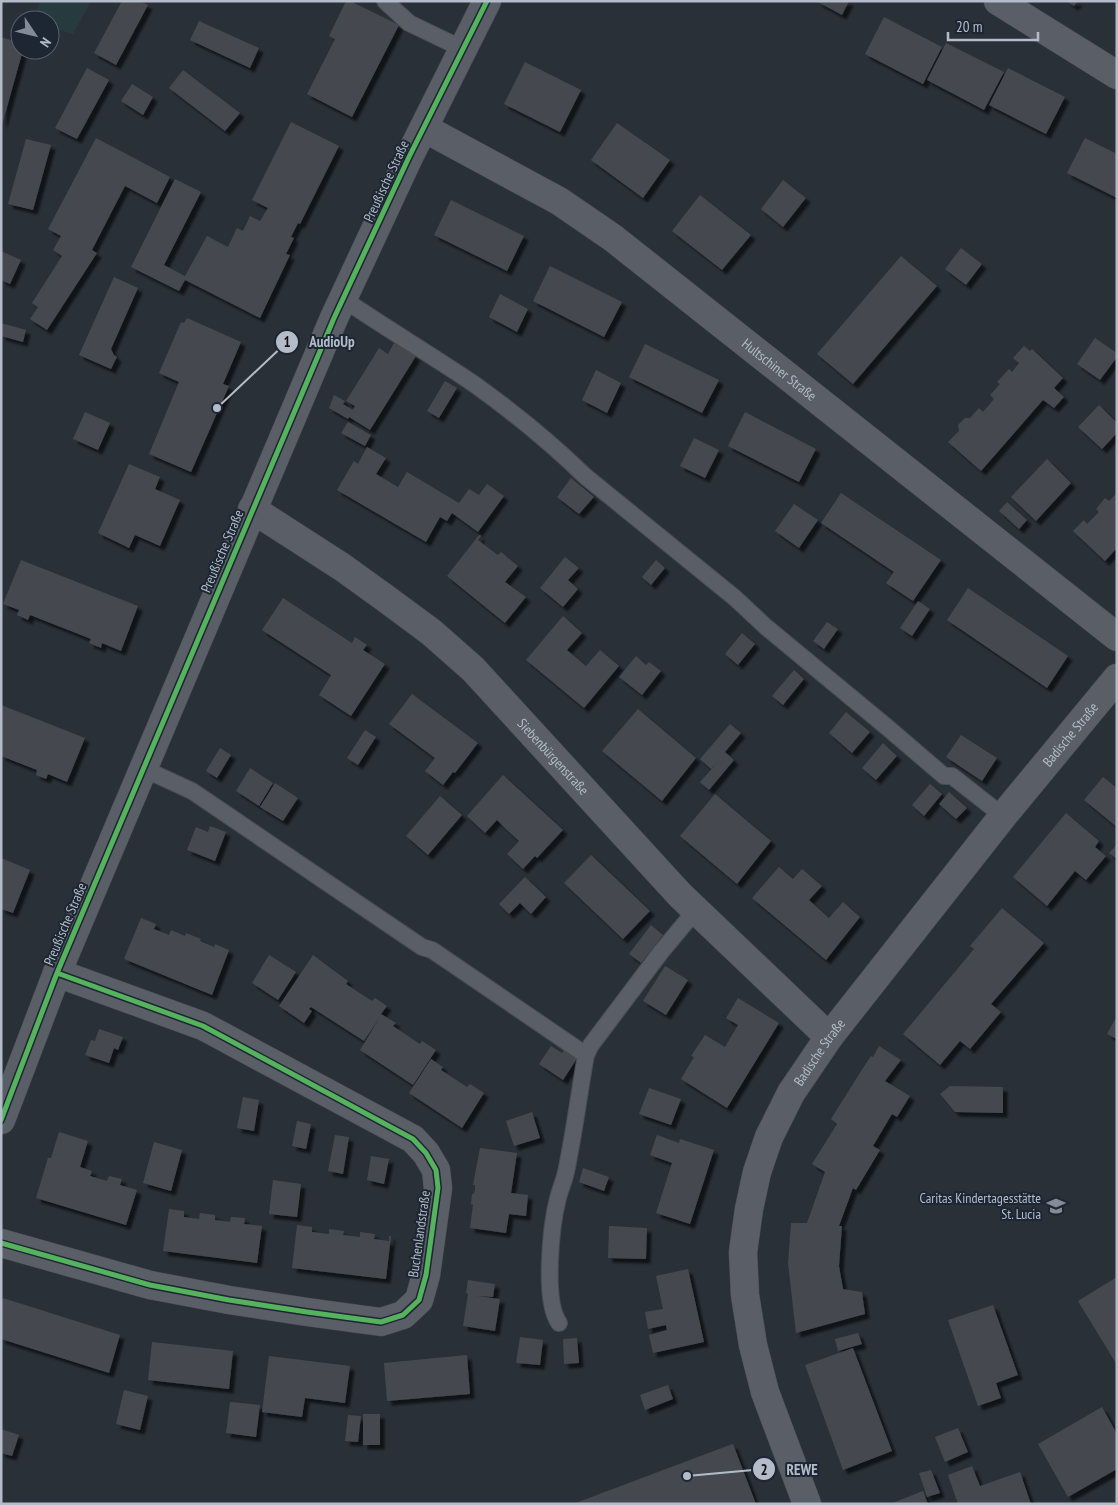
<svg xmlns="http://www.w3.org/2000/svg" width="1118" height="1505" viewBox="0 0 1118 1505" font-family="'PT Sans Narrow',sans-serif">
  <style>
    .green { fill: #273a3e }
    .building { fill: #444950; filter: url(#shadow) }
    .lines { fill: none; stroke-linecap: round; stroke-linejoin: round }
    .service-casing { stroke: #484c53; stroke-width: 18 }
    .minor-casing { stroke: #484c53; stroke-width: 29 }
    .service { stroke: #5a5e66; stroke-width: 16 }
    .minor { stroke: #5a5e66; stroke-width: 28 }
    .cycleway-casing { stroke: #1d2633; stroke-width: 8 }
    .cycleway { stroke: #56b35d; stroke-width: 5 }
    .labels { text-anchor: middle; stroke-width: 4; stroke-linejoin: round; paint-order: stroke }
    .street-label { font-size: 14px; fill: #b4bcc9; stroke: #1d2633 }
    .poi-label { font-size: 14px; fill: #b4bcc9; stroke: #1d2633; text-anchor: end }
    .leader { fill: none; stroke: #b4bcc9; stroke-width: 2 }
    .callout-dot { fill: #b4bcc9; stroke: #1d2633; stroke-width: 2 }
    .mark-label { font-size: 15px; text-anchor: middle; font-weight: bold; fill: #111 }
    .callout-label { font-size: 15px; text-anchor: middle; font-weight: bold; fill: #b4bcc9; stroke: #1d2633; stroke-width: 4; stroke-linejoin: round; paint-order: stroke }
  </style>
  <defs>
    <filter id="shadow"><feDropShadow dx="4.5" dy="4.5" stdDeviation="1" flood-color="#0009"/></filter>
  </defs>
  <rect width="100%" height="100%" fill="#2a3038"/>
  <path class="green" d="M40,1H91L73,34L50,27V20H34Z"/>
  <path class="building" d="M122,1H140L148,5L116,65L94,53Z
    M346,1H355L354,3L399,25L352,117L307,94L335,39L329,36Z
    M816,1H849L842,15Z
    M1066,1H1078L1074,6Z
    M884,17L942,47L923,84L865,54Z
    M199,21L259,48L250,68L190,40Z
    M1,37L20,43V50H23L2,125Z
    M946,43L1004,72L984,110L927,80Z
    M525,62L581,90L560,132L504,104Z
    M87,68L109,80L77,139L55,128Z
    M1008,68L1065,97L1046,134L989,105Z
    M183,70L240,113L225,131L169,88Z
    M132,84L153,97L143,115L121,101Z
    M291,122L339,146L300,224L298,223L291,237L294,238L286,254L290,255L260,318L185,280L179,291L131,267L175,179L201,192L164,265L185,276L207,236L228,247L237,228L243,231L250,216L260,221L268,208L252,200Z
    M617,123L670,160L643,198L591,160Z
    M96,138L170,177L157,203L125,186L92,250L97,253L47,330L30,319L38,307L32,303L62,256L53,250L61,236L48,229Z
    M1085,138L1117,154V198L1067,173Z
    M26,139L51,145L33,210L8,204Z
    M783,180L806,198L783,227L761,209Z
    M700,195L751,235L722,270L672,231Z
    M451,200L524,236L507,271L434,235Z
    M961,248L982,264L966,285L945,269Z
    M1,251L21,260L10,284L1,280Z
    M901,256L937,286L853,384L817,354Z
    M550,266L622,302L604,337L533,301Z
    M114,277L138,288L111,349L114,355L117,357L111,369L79,355Z
    M500,294L528,309L517,332L489,317Z
    M187,318L241,342L223,384L229,386L191,472L149,454L179,382L159,373L181,322L184,323Z
    M1,323L26,330L23,342L1,336Z
    M1095,338L1117,353V357L1100,380L1077,364Z
    M394,343L416,356L370,430L349,417L348,419L329,408L334,395L345,401L343,404L353,410L355,406L346,401L363,374L379,348L388,354Z
    M645,344L719,380L702,413L629,377Z
    M1024,346L1030,351L1032,349L1063,378L1054,388L1064,397L1054,408L1043,400L981,471L948,442L959,431L958,425L965,418H970L979,408L983,412L994,399L990,395L1000,384L997,382L1009,369L1012,372L1019,363L1013,358Z
    M596,370L621,383L607,413L582,400Z
    M445,381L457,388L439,418L427,411Z
    M1099,405L1117,423V433L1102,449L1078,427Z
    M85,412L110,423L98,450L73,439Z
    M745,412L816,449L799,482L728,446Z
    M348,422L371,435L365,446L341,433Z
    M694,438L719,450L705,478L680,466Z
    M367,447L386,458L376,474L398,487L407,472L459,503L469,489L479,495L487,484L504,496L478,532L452,513L447,521L440,517L426,542L337,490L354,461L358,464Z
    M1047,459L1071,483L1036,521L1011,497Z
    M129,464L160,477L155,489L180,500L160,546L135,535L129,548L98,533Z
    M571,478L594,497L579,514L557,497Z
    M841,493L941,560L913,601L886,583L894,572L821,523Z
    M1117,493V548L1105,561L1073,531L1084,520L1087,524L1099,512L1096,509L1105,498L1109,501Z
    M1007,502L1027,520L1019,529L999,511Z
    M794,504L818,520L799,548L775,531Z
    M479,535L481,536L478,540L498,555L501,552L518,566L505,582L526,597L505,623L447,576Z
    M565,557L579,568L568,580L578,589L563,607L540,588Z
    M21,560L138,606L121,651L102,643L101,648L89,643L91,639L30,615L28,620L17,615L19,610L3,604Z
    M656,560L665,568L651,585L642,577Z
    M968,588L1068,656L1047,688L947,620Z
    M283,598L352,643L355,637L367,645L363,650L385,664L351,716L319,695L331,675L262,630Z
    M918,601L930,609L912,636L900,628Z
    M563,616L582,633L567,650L586,666L600,650L619,666L584,708L526,660Z
    M827,622L838,629L824,649L813,641Z
    M742,633L755,644L738,665L725,654Z
    M636,656L646,665L649,662L661,671L642,695L619,677Z
    M794,670L804,679L783,705L772,696Z
    M412,694L478,743L455,773L453,772L443,785L425,771L435,758L389,724Z
    M1,705L85,738L67,782L48,774L46,779L36,775L37,770L1,756Z
    M638,709L696,758L662,801L602,751Z
    M846,712L870,732L852,753L829,733Z
    M730,724L741,733L725,752L734,760L709,790L700,782L717,763L711,769L700,759Z
    M365,730L376,737L358,765L347,758Z
    M961,735L997,758L982,781L946,757Z
    M883,743L897,756L876,780L862,768Z
    M220,748L231,755L217,778L206,771Z
    M250,768L273,783L259,806L236,791Z
    M503,775L563,830L537,858L535,856L523,869L507,854L519,841L507,830L497,820L485,833L467,816Z
    M1103,777L1117,788V827L1084,800Z
    M275,783L298,798L283,821L260,807Z
    M930,784L942,794L924,816L912,805Z
    M949,792L967,808L956,819L939,804Z
    M715,794L771,841L737,884L680,836Z
    M440,796L462,815L428,855L406,836Z
    M1066,813L1099,841L1095,847L1106,856L1086,880L1075,871L1047,906L1013,877Z
    M210,826L226,832L215,861L187,850L196,827L208,832Z
    M1117,844V859L1109,853Z
    M591,855L650,911L623,939L564,883Z
    M1,858L30,870L13,913L1,909Z
    M779,867L793,879L802,869L822,886L809,900L829,918L843,902L860,917L826,960L752,898Z
    M525,877L546,897L531,914L520,903L509,914L499,904Z
    M1002,908L1044,943L991,1004L1001,1012L970,1049L960,1041L940,1065L903,1034L974,949L970,946Z
    M141,918L156,924L154,929L169,935L171,930L185,936L186,933L201,939L200,941L214,947L215,944L229,950L212,995L124,959Z
    M651,925L663,935L641,963L629,954Z
    M269,955L296,972L278,1000L252,983Z
    M313,955L348,981L346,984L372,1001L375,998L387,1006L381,1014L396,1023L393,1026L420,1044L422,1041L436,1050L413,1085L360,1050L380,1017L364,1041L311,1007L309,1009L312,1011L304,1023L279,1006Z
    M665,966L688,980L666,1015L643,1001Z
    M738,998L779,1023L727,1108L681,1079L694,1057L691,1056L705,1035L725,1047L738,1025L726,1018Z
    M1117,1016V1039L1107,1034Z
    M99,1029L123,1037L118,1050L114,1048L109,1063L85,1055L91,1040L95,1041Z
    M551,1046L562,1053L565,1049L578,1057L563,1080L539,1064Z
    M879,1046L901,1060L885,1081L910,1096L897,1117L892,1114L873,1146L880,1150L856,1190L853,1188L839,1226H842L839,1266L843,1289L862,1292L865,1314L796,1333L788,1263L791,1223H807L825,1172L812,1164L837,1124L831,1119L863,1068L871,1056L873,1057Z
    M431,1059L443,1067L441,1070L467,1087L470,1084L484,1093L462,1128L409,1093Z
    M950,1086L1003,1087V1113L955,1112L940,1094Z
    M649,1088L681,1099L671,1125L639,1114Z
    M243,1097L259,1100L254,1131L237,1128Z
    M532,1112L540,1138L514,1146L506,1121Z
    M297,1121L311,1124L306,1149L292,1146Z
    M59,1132L88,1141L80,1167L92,1171L90,1176L107,1181L109,1176L122,1179L120,1185L137,1190L126,1225L36,1198L48,1158H51Z
    M335,1135L349,1137L343,1174L328,1171Z
    M657,1135L679,1143L680,1139L714,1150L690,1224L656,1213L672,1163L650,1155Z
    M154,1142L182,1150L171,1191L143,1183Z
    M480,1148L517,1153L511,1193L528,1195L526,1216L509,1214L506,1233L470,1228L473,1205L471,1204L472,1194H474L475,1189V1185H473Z
    M371,1156L389,1159L384,1184L367,1180Z
    M583,1168L609,1177L604,1191L579,1182Z
    M273,1180L301,1184L297,1217L269,1214Z
    M169,1209L184,1211V1217L199,1219L200,1213L215,1215V1220L230,1222L231,1217L245,1218L244,1224L262,1226L257,1263L163,1251Z
    M297,1225L312,1227V1232L329,1234V1229L344,1231L343,1235L360,1237V1232L375,1234L374,1239L389,1241V1236H391L386,1279L292,1268Z
    M609,1226L647,1228L646,1259L608,1258Z
    M688,1269L704,1342L653,1353L649,1335L667,1330L666,1325L648,1329L645,1312L663,1309L656,1276Z
    M1117,1277V1365L1078,1301Z
    M468,1280L495,1284L493,1297L477,1296L500,1299L495,1331L463,1326L468,1294L466,1293Z
    M3,1298L120,1335L109,1373L1,1339V1304Z
    M993,1305L1018,1375L996,1383L1001,1398L978,1406L948,1320Z
    M858,1333L862,1344L838,1351L835,1339Z
    M520,1337L543,1340L540,1365L516,1363Z
    M577,1338L579,1363L564,1364L563,1339Z
    M152,1342L233,1351L229,1389L148,1380Z
    M853,1348L892,1451L843,1470L805,1365Z
    M467,1355L470,1394L387,1401L384,1363Z
    M269,1356L350,1366L345,1403L305,1398L302,1417L262,1412Z
    M668,1385L673,1399L645,1410L640,1395Z
    M124,1390L148,1396L140,1430L116,1424Z
    M230,1402L260,1405L256,1437L226,1433Z
    M1102,1407L1117,1434V1469L1068,1497L1038,1444Z
    M363,1414H380V1445H363Z
    M348,1415L361,1416L358,1442L345,1441Z
    M958,1428L968,1452L945,1462L935,1437Z
    M1,1429L19,1435L12,1456L1,1453Z
    M733,1444L756,1504H573L719,1449Z
    M972,1466L980,1486L1020,1472L1031,1504H958L948,1475Z
    M931,1470L940,1493L927,1497L919,1473Z
    M923,1491L928,1504H890Z"/>
  <g class="lines">
    <g class="service-casing">
      <path id="service" d="M385,1L409,23L463,49
        M343,299C386,328 431,355 474,384C513,412 551,443 585,476L735,598L766,627L888,728L944,776H952L1003,816
        M142,768L192,791L422,947L432,950L586,1055
        M559,1323C543,1301 551,1225 558,1198C560,1190 564,1181 566,1172C574,1134 579,1094 586,1055L591,1045L661,952L696,910"/>
    </g>
    <g class="minor-casing">
      <g id="minor">
        <path d="M998,1L1117,75"/>
        <path id="s1" d="M424,128L559,201L613,238L1117,637"/>
        <path id="s2" d="M252,509L342,567L385,598L431,632L473,669L680,895L829,1037"/>
        <path d="M1,1120L57,973L334,318L409,157L487,1"/>
        <path d="M1,1243L150,1285L229,1300L307,1312L381,1322L403,1315L419,1300L426,1275L438,1188L436,1170L426,1153L413,1139L203,1026L57,973"/>
        <path id="s3" d="M807,1504L765,1392L753,1345L745,1295L743,1252L749,1209L757,1172L769,1137L791,1093L829,1037L1003,816L1117,678"/>
      </g>
    </g>
    <use href="#service" class="service"/>
    <use href="#minor" class="minor"/>
    <g class="cycleway-casing">
      <path id="cycleway" d="M1,1120L57,973L334,318L409,157L487,1
        M1,1243L150,1285L229,1300L307,1312L381,1322L403,1315L419,1300L426,1275L438,1188L436,1170L426,1153L413,1139L203,1026L57,973"/>
    </g>
    <use href="#cycleway" class="cycleway"/>
  </g>
  <defs>
    <g id="school-bare" transform="scale(1.5)"><path d="M0-5L7-2L0 1L-7-2ZM-4 1L0 2.5L4 1V4Q0 6-4 4Z" fill="#848b96" stroke="#1d2633" stroke-width="2.5" paint-order="stroke"/></g>
  </defs>
  <g fill-rule="evenodd">
    <use href="#school-bare" x="1056" y="1206"/>
  </g>
  <g class="labels">
    <g class="street-label">
      <text transform="translate(386 181) rotate(-65)" y="5">Preußische Straße</text>
      <text dy="5" stroke="none"><textPath href="#s1" startOffset="431">Hultschiner Straße</textPath></text>
      <text transform="translate(222 551) rotate(-67)" y="5">Preußische Straße</text>
      <text dy="5" stroke="none"><textPath href="#s3" startOffset="884">Badische Straße</textPath></text>
      <text dy="5" stroke="none"><textPath href="#s2" startOffset="392">Siebenbürgenstraße</textPath></text>
      <text transform="translate(65 924) rotate(-67)" y="5">Preußische Straße</text>
      <text dy="5" stroke="none"><textPath href="#s3" startOffset="479">Badische Straße</textPath></text>
      <text transform="translate(419 1234) rotate(-82)" y="5">Buchenlandstraße</text>
    </g>
    <g class="poi-label">
      <text x="1041" y="1203">Caritas Kindertagesstätte<tspan x="1041" dy="16">St. Lucia</tspan></text>
    </g>
  </g>
  <path class="leader" d="M217 408L287 342M687 1476L764 1469"/>
  <g class="callout-dot">
    <circle cx="217" cy="408" r="5"/>
    <circle cx="687" cy="1476" r="5"/>
    <circle cx="287" cy="342" r="12"/>
    <circle cx="764" cy="1469" r="12"/>
  </g>
  <g class="mark-label">
    <text x="287" y="347">1</text>
    <text x="764" y="1475">2</text>
  </g>
  <g class="callout-label">
    <text x="332" y="347">AudioUp</text>
    <text x="802" y="1475">REWE</text>
  </g>
  <rect width="1118" height="1505" fill="none" stroke="#b4bcc9" stroke-width="5"/>
  <g transform="translate(35 35) rotate(125)"><circle r="24" fill="#1d2633" stroke="#59626f"/>
  <path d="M0-4L9 19L0 12L-9 19Z" fill="#848b96"/>
  <text y="-8" font-size="14" font-weight="bold" text-anchor="middle" fill="#b4bcc9">N</text>
  </g>
  <path d="M948 32v8h90v-8" fill="none" stroke="#b4bcc9" stroke-width="2.5"/>
  <text x="956" y="32" font-size="15" fill="#b4bcc9" stroke="#1d2633" stroke-width="4" paint-order="stroke">20 m</text>
</svg>
